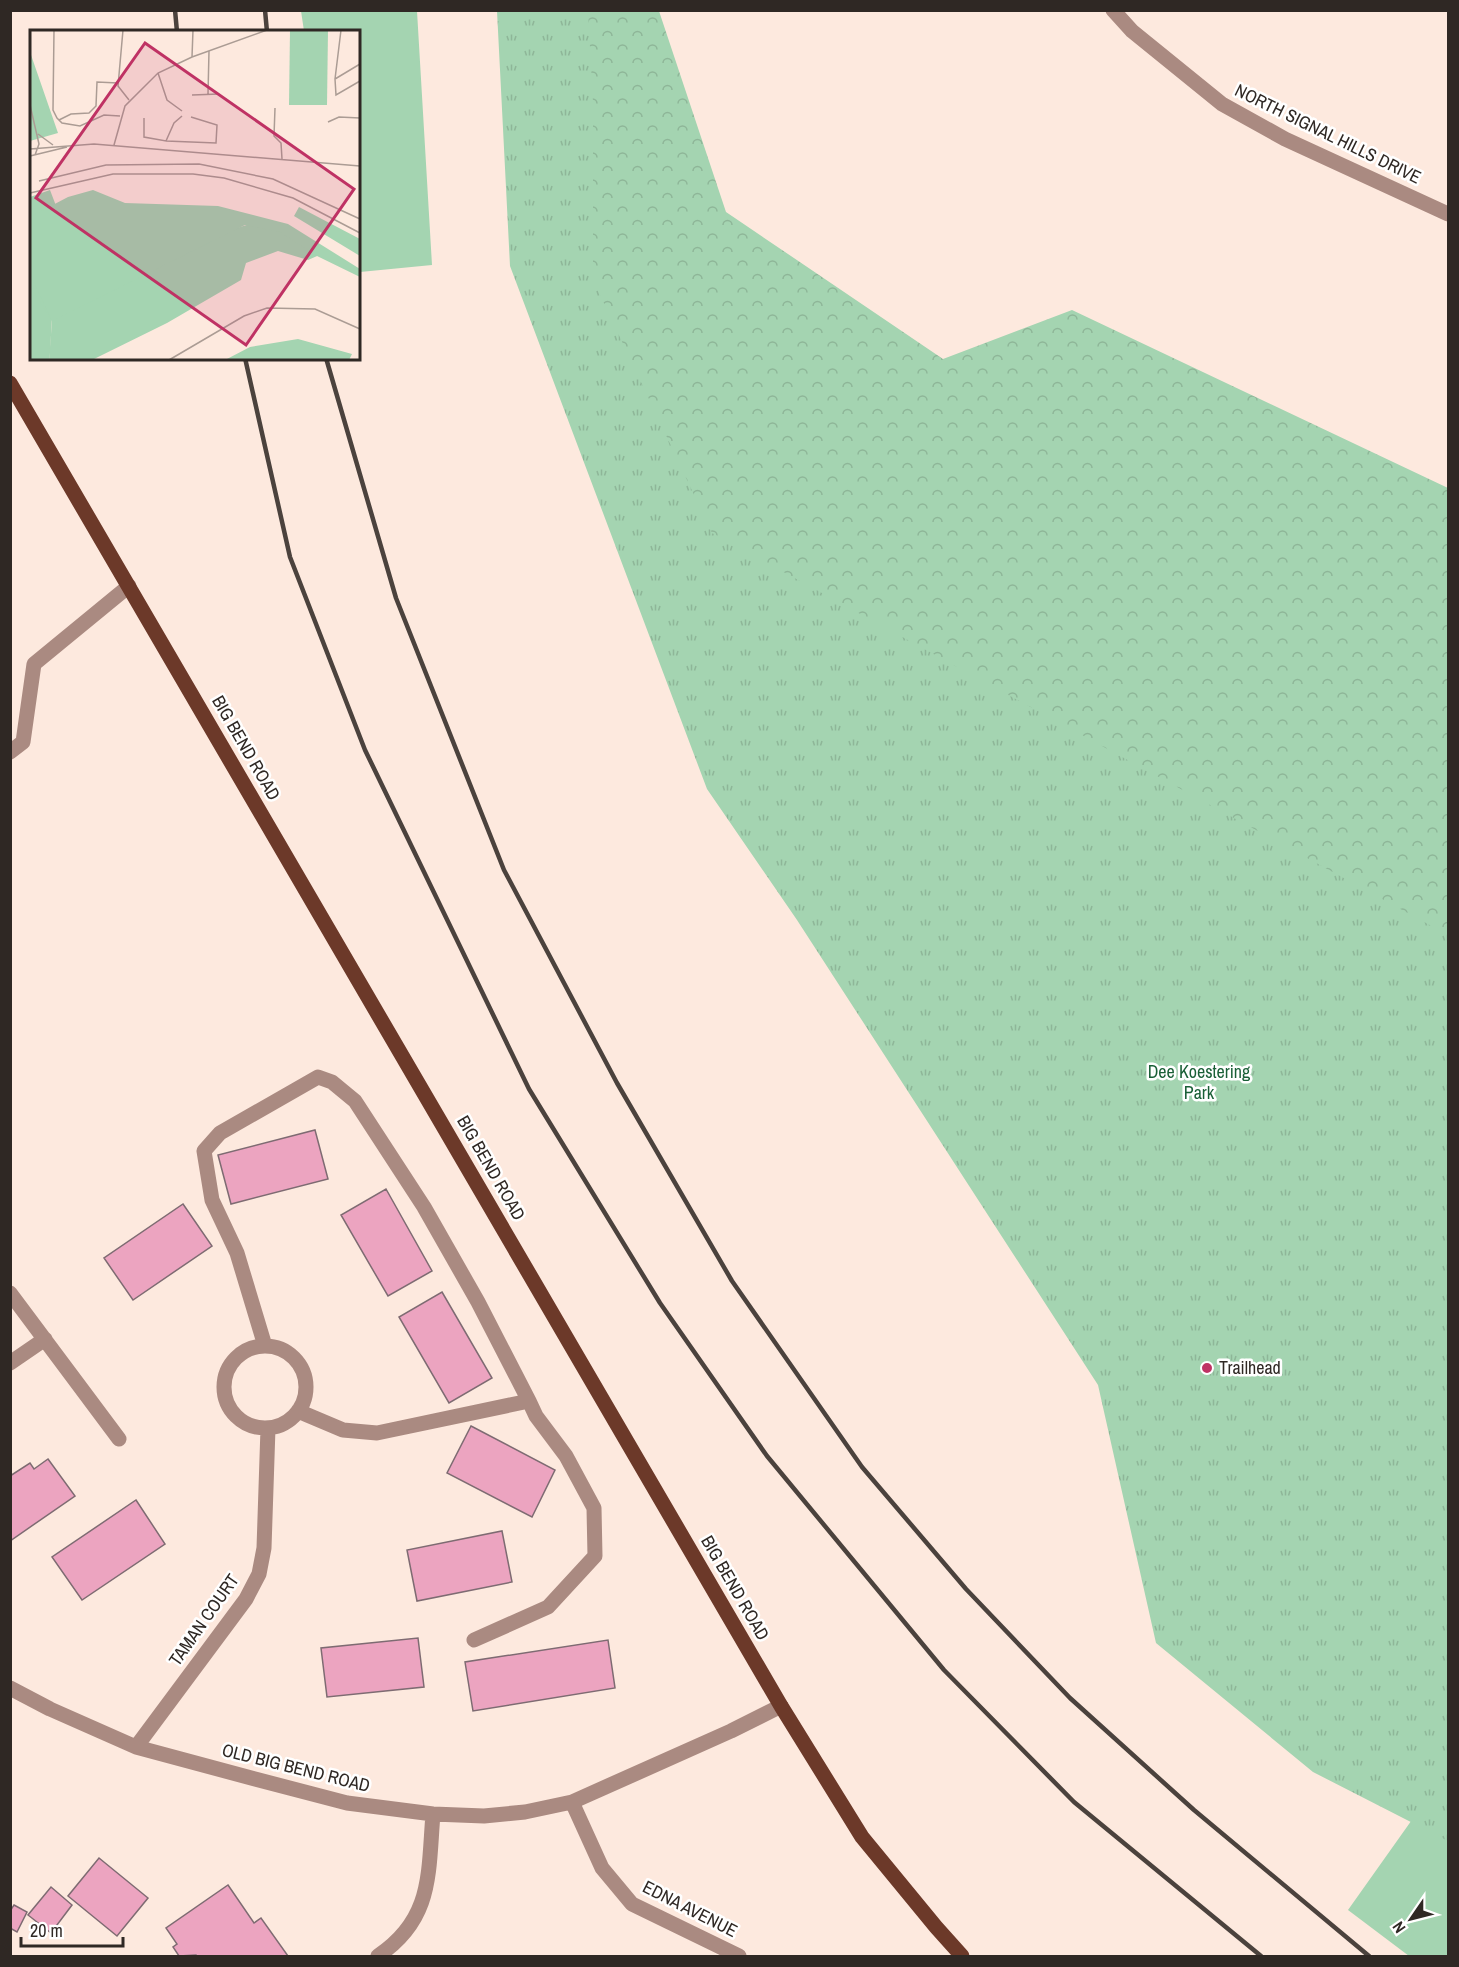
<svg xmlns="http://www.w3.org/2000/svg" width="1459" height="1967" viewBox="0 0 1459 1967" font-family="'Archivo Narrow',sans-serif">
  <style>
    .grass { fill: #a4d4b1 }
    .forest { fill: url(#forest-crowns) }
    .park { fill: url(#park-tufts) }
    .building { fill: #eca4c0; stroke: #7e6b72; stroke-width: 1.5 }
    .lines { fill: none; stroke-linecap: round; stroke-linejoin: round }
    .minor { stroke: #aa8a81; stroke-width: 15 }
    .major { stroke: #6c3929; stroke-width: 15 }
    .rail { stroke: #4b423d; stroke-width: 4.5 }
    .poi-dot { fill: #bf3264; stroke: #fff; stroke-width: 2 }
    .labels { text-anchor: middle; stroke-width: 5; stroke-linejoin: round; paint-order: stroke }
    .street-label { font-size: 18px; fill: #2f2824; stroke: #fff }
    .park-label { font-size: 18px; fill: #195f36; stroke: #fff }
    .poi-label { font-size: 18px; fill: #2f2824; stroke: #fff; text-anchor: start }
    .inset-road { fill: none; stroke: #ab9c94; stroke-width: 1.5 }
    .view { fill: #bf3264; fill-opacity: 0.15; stroke: #bf3264; stroke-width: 3 }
    .inset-edge { fill: none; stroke: #2f2824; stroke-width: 3 }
  </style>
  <defs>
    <pattern id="forest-crowns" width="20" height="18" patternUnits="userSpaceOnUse" patternTransform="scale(1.5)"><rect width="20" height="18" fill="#a4d4b1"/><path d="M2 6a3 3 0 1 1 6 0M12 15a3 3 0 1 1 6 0" fill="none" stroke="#8eb698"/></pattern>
    <pattern id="park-tufts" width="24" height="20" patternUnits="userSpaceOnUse" patternTransform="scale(1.5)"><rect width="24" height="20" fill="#a4d4b1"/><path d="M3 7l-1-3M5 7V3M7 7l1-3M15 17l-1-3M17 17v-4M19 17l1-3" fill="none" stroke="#8eb698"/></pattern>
  </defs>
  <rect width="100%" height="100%" fill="#fde9de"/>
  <path class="grass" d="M301,11H417L432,265L360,272L358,32L304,31Z
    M1448,1769V1956H1409L1348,1910Z"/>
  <path class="forest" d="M538,11H659L726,212L943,359L1072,310L1448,488V1207L975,891L617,412Z"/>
  <path class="park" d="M497,11H588L593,102V280L712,533L1448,935V1841L1313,1772L1156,1643L1098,1385L797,920L707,789L510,266Z"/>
  <path class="building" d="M315,1130L328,1179L231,1204L218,1155Z
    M386,1189L432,1271L388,1296L341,1215Z
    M183,1204L212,1246L133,1300L104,1258Z
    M442,1292L492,1378L449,1403L399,1317Z
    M471,1426L555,1470L532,1517L447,1473Z
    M48,1459L75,1496L10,1541V1476L30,1463L34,1469Z
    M136,1500L165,1544L82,1600L52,1557Z
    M502,1531L512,1582L417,1601L407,1550Z
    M418,1638L424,1687L327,1697L321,1648Z
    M608,1640L615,1688L473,1711L465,1662Z
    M99,1858L148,1898L117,1936L68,1896Z
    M228,1885L254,1923L261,1918L288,1956H197L196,1955L179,1956L173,1947L177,1944L166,1928Z
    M51,1887L72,1905L51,1933L28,1915Z
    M14,1905L27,1912L17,1932L10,1928V1911Z"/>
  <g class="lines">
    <path class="minor" d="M1113,10L1132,31L1222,104L1285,139L1448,214
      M10,752L23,742L34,664L129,586
      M10,1293L119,1439
      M224 1387a41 41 0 1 1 82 0a41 41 0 1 1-82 0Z
      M265,1346L237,1253L212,1200L204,1151L220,1133L318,1077L332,1082L355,1101L424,1207L478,1302L529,1401
      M10,1363L45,1339
      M298,1411L343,1430L377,1433L529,1401L536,1416L566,1456L594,1508L595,1556L548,1607L474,1640
      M10,1688L50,1709L136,1747L255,1779L347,1803L433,1814L484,1816L525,1812L572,1802L731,1731L781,1706
      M136,1747L246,1599L259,1574L264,1548L268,1428
      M572,1802L602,1868L632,1904L739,1956
      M378,1956C433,1919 428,1874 433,1814"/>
    <path class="major" d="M10,383L781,1706L862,1837L936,1927L962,1956"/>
    <path class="rail" d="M175,10L177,32
      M265,10L267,32
      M245,358L290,557L365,750L529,1089L660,1303L767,1456L944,1670L1074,1802L1261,1956
      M326,358L396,598L504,870L617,1083L732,1281L862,1467L966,1589L1070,1698L1194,1810L1369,1956"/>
  </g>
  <circle class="poi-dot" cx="1207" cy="1368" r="6"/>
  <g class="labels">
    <g class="street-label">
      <text transform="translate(1328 134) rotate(26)" y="6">NORTH SIGNAL HILLS DRIVE</text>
      <text transform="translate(246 748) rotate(60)" y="6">BIG BEND ROAD</text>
      <text transform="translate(491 1168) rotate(60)" y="6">BIG BEND ROAD</text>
      <text transform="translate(735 1588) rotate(60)" y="6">BIG BEND ROAD</text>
      <text transform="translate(204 1620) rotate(-55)" y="6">TAMAN COURT</text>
      <text transform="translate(296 1768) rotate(14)" y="6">OLD BIG BEND ROAD</text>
      <text transform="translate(690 1909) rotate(27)" y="6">EDNA AVENUE</text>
    </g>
    <g class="park-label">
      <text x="1199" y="1078">Dee Koestering<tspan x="1199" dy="21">Park</tspan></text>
    </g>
    <g class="poi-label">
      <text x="1219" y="1374">Trailhead</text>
    </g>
  </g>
  <g transform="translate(30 30)">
    <rect width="330" height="330" fill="#fde9de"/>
    <path d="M0,22L28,103L0,111ZM20,160L28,181L20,323L19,330H0V167ZM269,177L330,209V226L264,186Z" fill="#a4d4b1"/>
    <path d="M220,194L248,197L294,223L278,230L248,221L216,233L211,250L137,293L62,330H19L22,291L2,259ZM268,309L322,324L319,330H195L220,317Z" fill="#a4d4b1"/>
    <path d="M260,0H298L297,75H259Z" fill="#a4d4b1"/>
    <path d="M63,160L95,173L188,176L258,194L330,239V247L287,226L250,202L215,195L22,291L0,244V187L38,167Z" fill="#a4d4b1"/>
    <path class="inset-road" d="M24,0L23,80L27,88L32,93L50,96L74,85L90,86M93,0L88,56L99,70M162,27L163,0M330,34L305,49L306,65L330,51M128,43L137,70L152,81M305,49L311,0M178,64L179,21M162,65L189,64M0,75L9,114L5,125M245,78L244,106L251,113L252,129M114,88V107L136,111L144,93L152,86M29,90L41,84L59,83L66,76L67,52L88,53M298,92L309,87L330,88M8,104L23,115M136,111L186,113L187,95L161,87M84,115L95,76L128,43L162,27L237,0M0,119L64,114L330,136M0,126L37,117M9,151L76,135L169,134L243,149L330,189M0,163L83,144H163L194,148L263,168L330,203M139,330L214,286L237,278L285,279L330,299"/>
    <path class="view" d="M115,13L324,159L216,315L6,168Z"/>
    <rect width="330" height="330" class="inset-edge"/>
  </g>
  <rect width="1459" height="1967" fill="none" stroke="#2f2824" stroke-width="24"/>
  <g transform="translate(1411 1919) rotate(235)" stroke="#ffffff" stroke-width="4.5" paint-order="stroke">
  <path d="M0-4.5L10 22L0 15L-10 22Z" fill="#2f2824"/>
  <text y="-9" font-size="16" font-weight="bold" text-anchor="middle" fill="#2f2824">N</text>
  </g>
  <path d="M21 1937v9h102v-9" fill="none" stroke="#2f2824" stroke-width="3"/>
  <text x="30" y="1937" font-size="18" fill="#2f2824" stroke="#ffffff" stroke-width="4.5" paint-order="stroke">20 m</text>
</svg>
